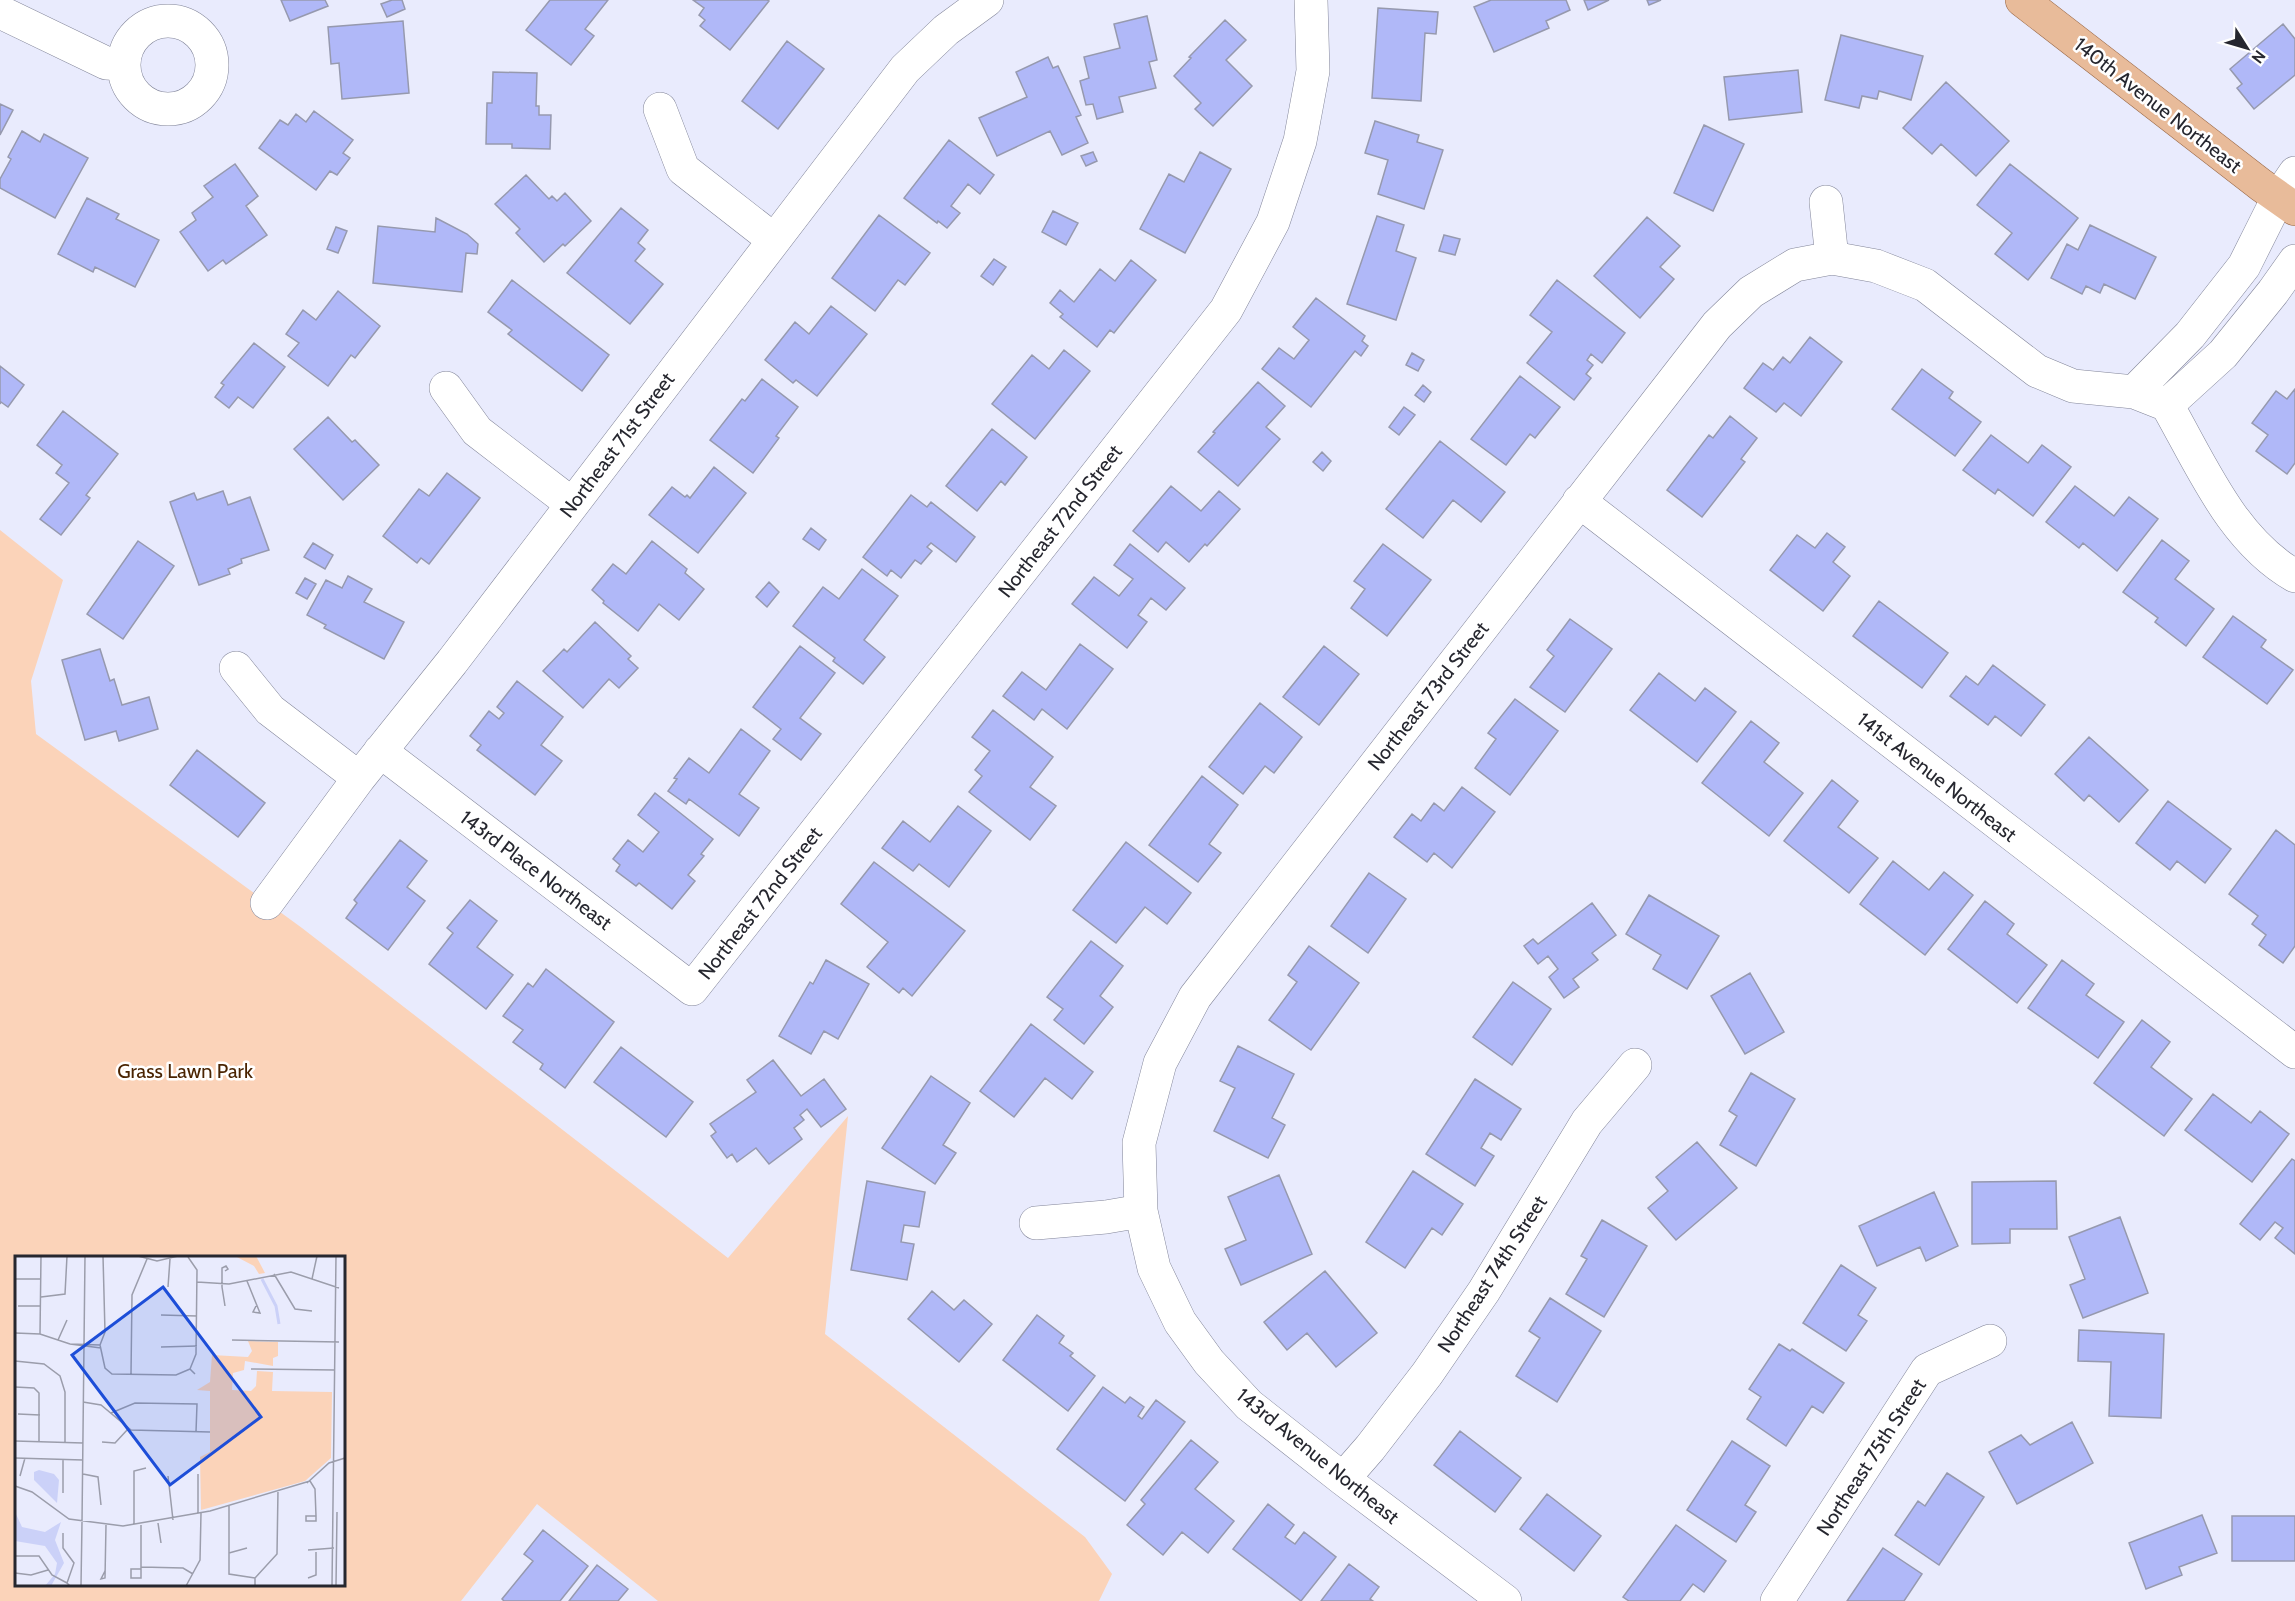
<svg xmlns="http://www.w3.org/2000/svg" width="2295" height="1601" viewBox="0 0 2295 1601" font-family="Cabin,sans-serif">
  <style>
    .green { fill: #fbd3b9; fill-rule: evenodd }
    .building { fill: #b0b8f8; stroke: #9699ae; stroke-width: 1.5 }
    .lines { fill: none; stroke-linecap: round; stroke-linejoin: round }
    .minor-casing { stroke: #828599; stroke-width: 34 }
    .major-casing { stroke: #9a6a49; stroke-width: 34 }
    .minor { stroke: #fff; stroke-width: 33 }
    .major { stroke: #e8bb9a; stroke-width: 33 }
    .labels { text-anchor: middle; stroke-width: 5; stroke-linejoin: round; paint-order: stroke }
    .street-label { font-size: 20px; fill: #26272f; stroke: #fff }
    .park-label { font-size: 20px; fill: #4a2402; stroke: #fff }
    .inset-river { fill: none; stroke: #cbd1f8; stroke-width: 3 }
    .inset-road { fill: none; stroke: #9b9dab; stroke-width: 1.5 }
    .view { fill: #1d4ed8; fill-opacity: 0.15; stroke: #1d4ed8; stroke-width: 3 }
    .inset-edge { fill: none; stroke: #26272f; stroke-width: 3 }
  </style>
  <rect width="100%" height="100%" fill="#e9ebfd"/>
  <path class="green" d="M0,530L63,580L31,681L36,734L302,928L728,1258L848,1116L825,1334L1085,1537L1112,1574L1099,1601H658L537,1504L461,1601H0ZM16,1258H344V1584H16Z"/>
  <path class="building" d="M281,0H325L328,6L290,21Z
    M392,0H402L405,9L387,17L381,4Z
    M550,0H608L585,29L594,36L571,65L526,30Z
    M693,0H767L769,1L730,50L700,26L705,20L699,15L704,8Z
    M1491,0H1566L1570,10L1546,21L1549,28L1494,52L1474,7Z
    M1584,0H1609L1588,10Z
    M1647,0H1661L1649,5Z
    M1378,8L1438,12L1436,34L1425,33L1421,101L1372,98Z
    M1147,16L1157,60L1149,62L1156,88L1119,97L1123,112L1097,119L1093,104L1086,105L1080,81L1089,78L1084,57L1120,48L1114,24Z
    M1225,20L1246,40L1226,60L1252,86L1213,126L1195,109L1201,103L1174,76L1191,58L1189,57Z
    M403,21L409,93L342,99L339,63L331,64L328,27Z
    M2283,24L2295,39V75L2254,109L2237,88L2242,84L2230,69Z
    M1841,35L1923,56L1911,100L1879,91L1877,99L1862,96L1859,108L1825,100Z
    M787,41L824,69L778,129L742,101Z
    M1048,57L1053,68L1058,66L1081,115L1076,117L1088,143L1062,155L1050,131L997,156L979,118L1027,97L1016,72Z
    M1798,70L1802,112L1729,120L1724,77Z
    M493,72L537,73L536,106H539V115H551L550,149L512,148V144H486L487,103H492Z
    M1946,82L2009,141L1976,176L1941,144L1932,154L1903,128Z
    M0,104L13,110L0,135Z
    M314,111L353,140L343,153L350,158L337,175L330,171L316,190L259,148L280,120L288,125L296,114L306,122Z
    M1375,121L1419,135L1417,142L1443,150L1424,209L1378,194L1388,160L1365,153Z
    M1704,125L1744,144L1713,211L1674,193Z
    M22,131L40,142L44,134L88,158L55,218L0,188V179L11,159L8,157Z
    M949,140L994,175L980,194L968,184L951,206L960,213L947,228L938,221L937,223L904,198Z
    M1093,152L1097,161L1086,166L1081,156Z
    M1200,152L1231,169L1185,253L1140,229L1169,174L1184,182Z
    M235,164L258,196L246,206L267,235L226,264L223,260L208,271L180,232L196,220L192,213L213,197L204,186Z
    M2010,164L2078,218L2028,280L1995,254L2012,233L1977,205Z
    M526,175L549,199L552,196L557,201L565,193L591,221L565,246L563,244L544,262L516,233L520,229L495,204Z
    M87,198L119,214L116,219L159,240L135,287L95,267L93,272L58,254Z
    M621,208L648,230L638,243L645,249L635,261L663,284L630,324L567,273Z
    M1053,211L1078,223L1066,245L1042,232Z
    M879,215L930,253L905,285L898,280L875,311L832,278Z
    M1377,216L1404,225L1396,251L1416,258L1396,320L1347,304Z
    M1647,217L1680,246L1660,267L1674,279L1640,318L1594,276Z
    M436,218L467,234L478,244L477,254L466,253L462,292L373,283L378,226L435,232Z
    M2090,225L2156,257L2135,299L2104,284L2100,293L2086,286L2082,294L2051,278L2067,244L2078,250Z
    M336,227L347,231L338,253L327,249Z
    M1444,235L1460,239L1455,255L1439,251Z
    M994,259L1006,267L993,285L981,276Z
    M1131,260L1156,280L1114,333L1110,330L1097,347L1060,317L1063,314L1050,303L1060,290L1074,302L1100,269L1115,281Z
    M512,280L609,355L582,391L508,334L512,330L488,312Z
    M1557,280L1625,333L1602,363L1591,354L1587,360L1593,365L1586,374L1591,378L1574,400L1527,363L1552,332L1530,315Z
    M338,291L380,326L355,358L351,355L328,386L288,356L299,343L286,334L303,310L316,320Z
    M1316,298L1365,336L1362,341L1368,346L1361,356L1355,351L1311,407L1262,369L1279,348L1294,359L1309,340L1293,327Z
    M831,306L867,334L817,396L796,380L793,383L765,360L795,322L809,334Z
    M1810,337L1842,362L1801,416L1784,403L1776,412L1744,388L1763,363L1773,370L1783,357L1790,363Z
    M254,343L285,367L253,408L238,397L229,408L215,397L224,385L221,383Z
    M1064,350L1090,371L1035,439L992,404L1032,355L1049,369Z
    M1412,353L1424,360L1418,371L1406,365Z
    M0,366L24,385L8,407L1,402L0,404Z
    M1922,369L1953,392L1949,398L1981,422L1955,456L1892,409Z
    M1520,376L1560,407L1535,438L1530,434L1506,465L1471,439Z
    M762,379L798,407L776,436L779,438L753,473L710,440L742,399L745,401Z
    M1258,382L1285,406L1266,427L1280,439L1238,486L1198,452L1215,433L1213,432Z
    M1423,385L1431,392L1424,402L1415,395Z
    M2295,389V463L2287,474L2256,451L2268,435L2252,423L2276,391L2287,399Z
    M1404,407L1415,415L1399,435L1389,427Z
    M63,411L118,454L86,495L90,498L61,535L40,519L69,483L56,473L62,465L37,445Z
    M1730,416L1757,438L1741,459L1745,462L1702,517L1667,490L1709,435L1713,438Z
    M328,417L352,442L355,440L379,465L343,500L294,449Z
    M992,429L1027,457L1005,485L1001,481L977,511L946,486Z
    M1991,435L2028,463L2042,445L2071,467L2033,516L1998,489L1995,494L1963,470Z
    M1440,441L1505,492L1481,522L1453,500L1423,538L1386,509Z
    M1322,452L1331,461L1323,471L1313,462Z
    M714,467L746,493L698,553L649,515L672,487L685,497L687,495L690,498Z
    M447,473L480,498L429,564L421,558L417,563L383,536L419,489L429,496Z
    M1171,486L1201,511L1219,491L1240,509L1207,546L1205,544L1189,562L1166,542L1158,552L1133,531Z
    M2075,486L2114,516L2129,497L2158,519L2117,571L2083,543L2079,548L2046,522Z
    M223,491L228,505L250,497L269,550L241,559L242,563L228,569L230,574L199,585L170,502L194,493L197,500Z
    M911,495L927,507L931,502L975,537L956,562L931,543L927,547L932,551L921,564L915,560L901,578L891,570L887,576L863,557Z
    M811,528L826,540L819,550L803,539Z
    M1827,533L1845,547L1833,562L1850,576L1823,611L1770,570L1797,535L1815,548Z
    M2162,540L2189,561L2175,579L2214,609L2186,646L2155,622L2158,618L2123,592Z
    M138,541L174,566L123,639L87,614Z
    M652,541L687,569L685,573L704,589L679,620L659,604L638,631L603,603L604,601L592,590L613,564L626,574Z
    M313,543L333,555L325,569L304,557Z
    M1130,544L1185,588L1166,610L1151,598L1138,615L1147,622L1127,648L1072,604L1094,577L1119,596L1133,579L1114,565Z
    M1383,544L1431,580L1387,636L1351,608L1365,589L1354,581Z
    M862,569L898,596L864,640L885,657L863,684L833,661L835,658L793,626L823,587L839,599Z
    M348,576L372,589L364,602L404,622L384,659L324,628L326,625L307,615L326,580L342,588Z
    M305,578L316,584L307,599L296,593Z
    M769,582L779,592L767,607L756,597Z
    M1879,601L1948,653L1922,688L1853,636Z
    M2233,616L2266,640L2261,647L2293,670L2267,704L2203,657Z
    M1570,619L1612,649L1565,712L1530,687L1554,656L1547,650Z
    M595,622L631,656L628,659L638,668L619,688L609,679L583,708L543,671L564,649L567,652Z
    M1080,644L1113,669L1067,729L1042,709L1034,720L1003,696L1022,672L1046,690Z
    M800,646L835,673L800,718L821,734L801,760L773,739L781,729L753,707Z
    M1324,646L1359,674L1319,725L1283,697Z
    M100,649L110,681L114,679L122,705L149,697L158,729L119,741L116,731L85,740L62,660Z
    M1993,665L2045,705L2021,736L1995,716L1988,725L1950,696L1966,676L1978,685Z
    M1659,673L1695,701L1705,688L1736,712L1697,762L1630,710Z
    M517,681L563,717L541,745L562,761L535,795L477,750L481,745L470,736L489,711L499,719L504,713L497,707Z
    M1515,699L1558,731L1510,795L1475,768L1496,739L1488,733Z
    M1260,703L1302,737L1274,773L1265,766L1243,794L1209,767Z
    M993,710L1053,757L1030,787L1056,806L1030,840L969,792L982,776L975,770L990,751L972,737Z
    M1751,721L1779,743L1764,762L1803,793L1769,836L1702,783Z
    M741,729L770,751L739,794L759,808L739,836L689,799L686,804L668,791L677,779L674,778L689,758L709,773Z
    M2089,737L2148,790L2119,822L2089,795L2084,801L2055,774Z
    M197,750L265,803L238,837L170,785Z
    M1202,776L1238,805L1209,844L1221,853L1198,882L1149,845Z
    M1832,780L1858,801L1838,827L1878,858L1849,893L1784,841Z
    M1462,787L1495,812L1452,868L1434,853L1427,862L1394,837L1412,814L1421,821L1434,803L1444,811Z
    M655,793L713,839L701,854L704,856L688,875L695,881L672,909L639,883L636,886L616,871L620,865L613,859L628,840L643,852L659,832L638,815Z
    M2168,801L2231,849L2205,883L2177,861L2170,870L2136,843Z
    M958,806L991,831L949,887L919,864L913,871L882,848L903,821L930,842Z
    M2276,830L2295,845V946L2283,963L2259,945L2266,935L2252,924L2258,916L2229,894Z
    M400,840L427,861L407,887L425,901L388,950L346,918L357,903L354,900Z
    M1126,842L1191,893L1167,924L1145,907L1116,943L1073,910Z
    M1893,861L1929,890L1944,872L1973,895L1925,955L1860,904Z
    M874,862L965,931L912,996L903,988L899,993L867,967L888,942L841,904Z
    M1369,873L1406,899L1368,953L1331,926Z
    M1649,895L1719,936L1687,989L1653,969L1661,955L1626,934Z
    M470,900L497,921L477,947L513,975L486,1009L429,964L453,933L447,928Z
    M1985,901L2014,924L2007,934L2047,965L2017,1003L1948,949Z
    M1592,903L1616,935L1592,953L1598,960L1573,979L1579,987L1564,998L1549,977L1558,969L1548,956L1538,964L1524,946L1533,939L1538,944Z
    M1091,941L1123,966L1100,996L1113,1007L1084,1044L1054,1020L1063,1009L1047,997Z
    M1309,946L1359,983L1311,1050L1269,1020L1297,982L1288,975Z
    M826,960L869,984L838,1039L824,1031L811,1054L779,1036L810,982L813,984Z
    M2062,960L2094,984L2086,995L2124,1022L2098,1058L2028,1008Z
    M546,969L614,1022L565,1088L540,1069L543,1064L513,1042L523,1030L503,1016L528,983L533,987Z
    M1750,973L1784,1032L1745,1054L1711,996Z
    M1513,982L1551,1009L1512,1065L1473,1037Z
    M2142,1020L2170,1042L2151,1067L2192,1099L2164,1136L2094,1083Z
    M1031,1024L1093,1072L1072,1099L1045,1078L1014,1117L980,1091Z
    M1238,1046L1294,1074L1272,1118L1285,1125L1268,1158L1214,1131L1235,1088L1220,1081Z
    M621,1047L693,1102L666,1137L594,1082Z
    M773,1060L801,1096L824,1079L846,1109L821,1127L807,1109L800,1115L804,1120L794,1128L802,1139L769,1164L756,1148L737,1162L732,1154L727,1158L711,1136L716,1132L710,1124L756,1092L747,1080Z
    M1751,1073L1795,1099L1756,1166L1720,1145L1737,1116L1729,1111Z
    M931,1076L970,1103L943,1145L956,1153L935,1184L882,1148Z
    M1475,1079L1521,1109L1501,1140L1490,1133L1481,1148L1494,1156L1475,1186L1426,1154Z
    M2213,1094L2251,1123L2260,1111L2289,1134L2252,1182L2185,1130Z
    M1697,1142L1737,1188L1676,1240L1648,1208L1668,1191L1656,1177Z
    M2292,1159L2295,1161V1254L2275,1238L2283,1228L2275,1222L2260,1240L2240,1224Z
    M1413,1171L1463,1204L1442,1235L1432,1228L1405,1268L1366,1242Z
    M1279,1175L1312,1254L1241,1285L1225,1249L1246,1240L1228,1197Z
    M867,1181L925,1192L919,1227L904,1225L901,1242L914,1244L907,1280L851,1270Z
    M2056,1181L2057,1229H2010V1243L1972,1244V1182Z
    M1934,1192L1958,1246L1926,1261L1920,1247L1877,1266L1859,1226Z
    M2120,1217L2148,1293L2083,1318L2070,1285L2085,1279L2069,1237Z
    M1602,1220L1647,1246L1604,1317L1566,1294L1587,1259L1581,1256Z
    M1841,1265L1876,1288L1858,1315L1867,1321L1846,1351L1803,1323Z
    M1325,1271L1377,1333L1336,1367L1307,1333L1287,1350L1264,1322Z
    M932,1291L954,1310L964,1300L992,1324L959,1362L908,1319Z
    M1550,1298L1601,1331L1557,1402L1516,1376L1540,1338L1529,1331Z
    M1037,1315L1064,1336L1059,1343L1073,1353L1070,1356L1095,1376L1068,1411L1003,1360Z
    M2079,1330L2164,1334L2161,1418L2109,1416L2111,1362L2078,1361Z
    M1779,1344L1790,1351L1792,1349L1844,1383L1823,1413L1812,1406L1786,1446L1747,1419L1761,1397L1749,1389Z
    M1103,1387L1125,1403L1130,1397L1144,1407L1138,1416L1142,1419L1156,1400L1185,1422L1125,1501L1057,1449Z
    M2072,1422L2093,1463L2017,1504L1989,1452L2021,1435L2030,1445Z
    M1460,1431L1521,1478L1495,1512L1434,1465Z
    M1191,1440L1218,1462L1195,1489L1234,1521L1208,1553L1182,1532L1163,1555L1127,1525L1145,1504L1141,1500Z
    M1732,1441L1770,1466L1745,1505L1756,1512L1736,1542L1687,1510Z
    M1947,1473L1984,1497L1939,1565L1895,1535L1918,1501L1925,1506Z
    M1547,1494L1601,1536L1574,1571L1520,1529Z
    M1268,1504L1294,1525L1285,1537L1295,1544L1304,1532L1336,1557L1301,1601L1233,1549Z
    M2202,1515L2217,1553L2179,1567L2182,1575L2146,1589L2129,1543Z
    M2232,1516H2295V1561H2232Z
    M1676,1525L1726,1561L1704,1592L1693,1584L1680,1601H1629L1623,1597Z
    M543,1530L588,1566L560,1601H504L502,1599L533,1561L524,1554Z
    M1883,1548L1922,1574L1904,1601H1847Z
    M1349,1564L1379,1587L1370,1599L1373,1601H1321Z
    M597,1565L628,1589L618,1601H569Z"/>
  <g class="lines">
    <g class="minor-casing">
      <path id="minor" d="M0,12L106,63L124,64
        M124 65a44 44 0 1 1 88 0a44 44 0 1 1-88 0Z
        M660,109L683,169L774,240
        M1826,202L1832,258
        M446,388L477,431L572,504
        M2134,392L2190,335L2244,266L2278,198L2295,173
        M2167,405C2202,466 2232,540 2295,576
        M2167,405L2223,354L2273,292L2295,261
        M1579,501L2295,1052
        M236,668L270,710L359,778
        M380,751L692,989L1226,310L1273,222L1300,141L1313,71L1311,0
        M267,903L359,778L452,662L905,69L946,30L987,0
        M1141,1211L1139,1143L1160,1063L1195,997L1717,325L1751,292L1795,265L1832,258L1876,266L1925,285L2037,371L2073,386L2134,392L2167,405
        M1036,1223L1106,1217L1141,1211L1154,1268L1180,1322L1209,1362L1249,1405L1343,1479L1505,1601
        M1343,1479L1370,1448L1427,1374L1484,1291L1587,1122L1635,1065
        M1777,1601L1927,1370L1990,1341"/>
    </g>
    <g class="major-casing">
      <path id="major" d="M2022,0L2261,185L2295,209"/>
    </g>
    <use href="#minor" class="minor"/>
    <use href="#major" class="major"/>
  </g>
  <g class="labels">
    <g class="street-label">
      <text transform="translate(2158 105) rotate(38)" y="7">140th Avenue Northeast</text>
      <text transform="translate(617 445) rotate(-53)" y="7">Northeast 71st Street</text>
      <text transform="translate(1060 521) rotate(-52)" y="7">Northeast 72nd Street</text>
      <text transform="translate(1428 696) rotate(-52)" y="7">Northeast 73rd Street</text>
      <text transform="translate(1937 777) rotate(38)" y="7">141st Avenue Northeast</text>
      <text transform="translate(536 870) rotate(37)" y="7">143rd Place Northeast</text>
      <text transform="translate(760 903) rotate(-52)" y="7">Northeast 72nd Street</text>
      <text transform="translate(1492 1274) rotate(-57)" y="7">Northeast 74th Street</text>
      <text transform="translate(1318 1456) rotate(39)" y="7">143rd Avenue Northeast</text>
      <text transform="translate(1871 1457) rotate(-57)" y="7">Northeast 75th Street</text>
    </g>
    <g class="park-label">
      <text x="185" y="1078">Grass Lawn Park</text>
    </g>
  </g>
  <g transform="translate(15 1256)">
    <rect width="330" height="330" fill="#e9ebfd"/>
    <path d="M220,0H241L250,17L244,18L239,10ZM233,85L263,86V100L258,102V110L230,105L229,114L218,117L217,134L236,135L241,130L242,115L258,116L257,135L317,136L316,202L290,225L186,254L185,201L195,196V135L182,134L195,126L197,99L233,101L237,95Z" fill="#fbd3b9"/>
    <path d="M24,214L39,218L44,224L42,247L19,224V216ZM0,256L7,271L30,276L46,266L40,284L49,307L36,330H30L40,318L42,307L30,290L0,285Z" fill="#cbd1f8"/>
    <path class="inset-river" d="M247,23L261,50L264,68"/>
    <path class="inset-road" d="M123,0L142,5L163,0M173,1L182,14L181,98L175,113L180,118M210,15L213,13L211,10L207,12V31L210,50M259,18L280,53L297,55M0,23H26M297,23L302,0M232,25L245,57L238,56L241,50M182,26L214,28L276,16L324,32M153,31L155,3M26,41L50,38L52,0M3,50H26M146,59L182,60M0,77L25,78L55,88M25,78L26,0M43,84L52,64M217,84L324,86M85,89L90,112L97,118L161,119L175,113M85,89L90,76L88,0M85,89L55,88L86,92M146,91L182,90M0,105L29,108L45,120L50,136V186M236,113L320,114M116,118L117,39L132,3M0,131L19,132L24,137V186M68,146L86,149L116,174L195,176M96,157L120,147L182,148L181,176M3,158L25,159M0,185L68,187M87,186L100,187L113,173M0,202L68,204M68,218L83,221L86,249M5,220L10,202M153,220L158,264M295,225L300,233L301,260M292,227L314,207L330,202M0,230L17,236L54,263L108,270L195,255L295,225M48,237V203M214,250V318L240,322M183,258V218M291,260H301V265H291ZM67,266L70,0M143,267L146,287M119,269V215L131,212M126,269V313H116V322H126V313M48,277V292L59,307L52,327L55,330M293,294L319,292M214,297L232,292M0,300H24L37,319L52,327M126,311L168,312L178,318M90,315L86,323L90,322L91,269M0,317L16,319L33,314M293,322L301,319V296M66,330L67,266M171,330L185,304L186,257M240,330V322L262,298L263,234M317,330L321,0M321,330L322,256"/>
    <path class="view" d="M148,31L246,161L155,229L57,99Z"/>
    <rect width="330" height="330" class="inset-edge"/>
  </g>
  <g transform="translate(2247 48) rotate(127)" stroke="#ffffff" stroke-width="4.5" paint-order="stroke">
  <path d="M0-4.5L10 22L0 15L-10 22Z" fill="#26272f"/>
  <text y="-9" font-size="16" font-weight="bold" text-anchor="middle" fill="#26272f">N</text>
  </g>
</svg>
